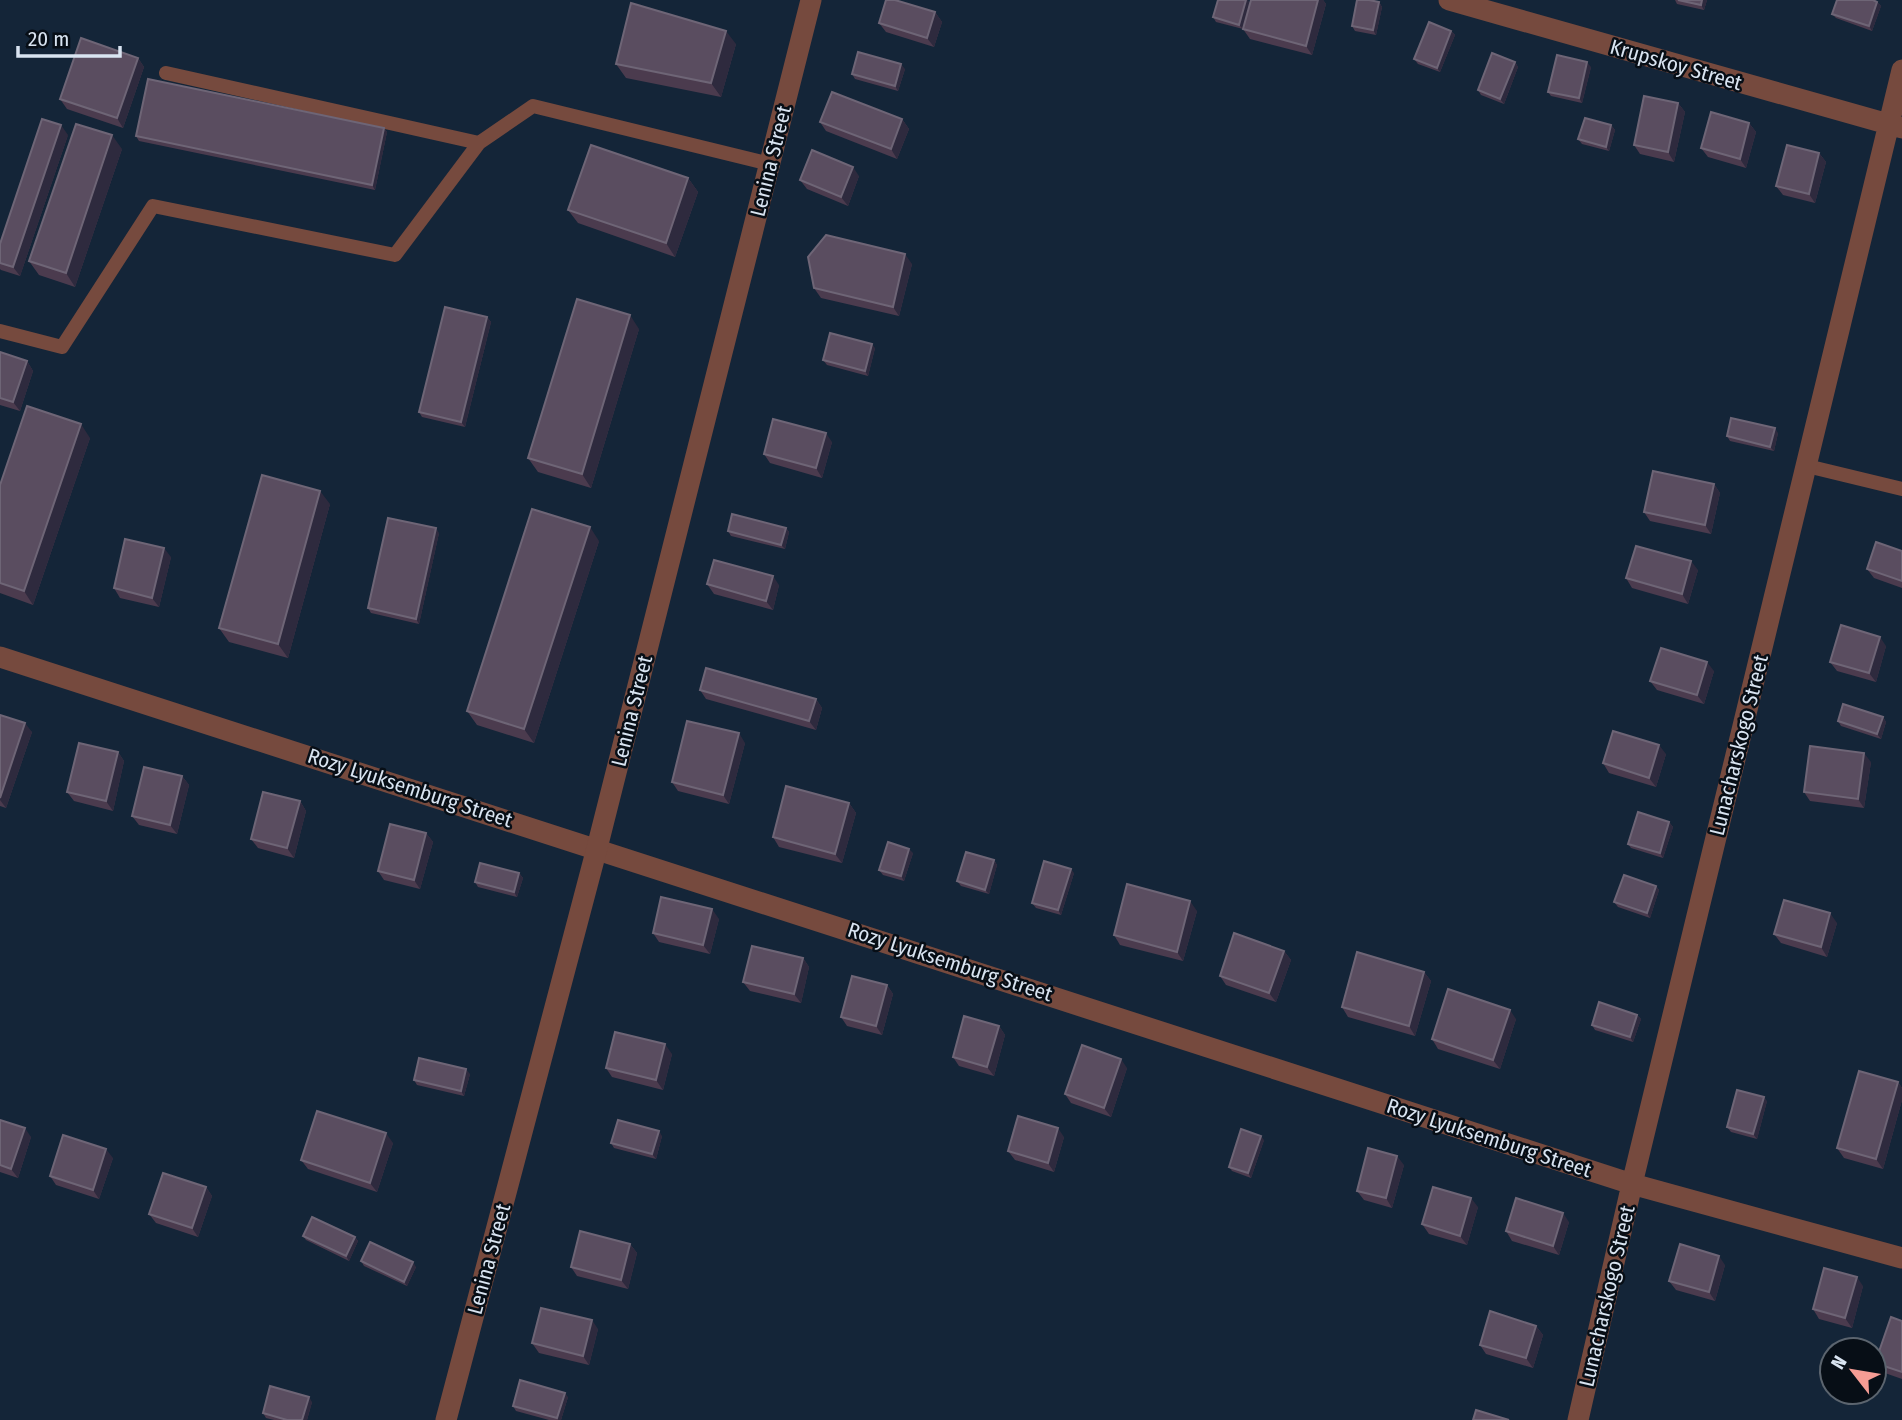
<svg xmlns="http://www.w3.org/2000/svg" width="1902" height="1420" viewBox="0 0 1902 1420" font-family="'Fira Sans Condensed',sans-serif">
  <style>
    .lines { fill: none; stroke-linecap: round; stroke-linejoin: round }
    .service { stroke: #764a3e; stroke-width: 14 }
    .minor { stroke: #764a3e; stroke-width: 21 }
    .tertiary { stroke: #764a3e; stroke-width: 21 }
    .wall { fill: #4b3b4e }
    .shaded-wall { fill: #2e2a3e }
    .building { fill: #5a4d60; stroke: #6e6576; stroke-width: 2 }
    .labels { text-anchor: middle; stroke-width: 5; stroke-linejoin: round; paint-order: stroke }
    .street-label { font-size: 21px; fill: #d9e4f1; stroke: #070e16 }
  </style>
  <rect width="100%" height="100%" fill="#142538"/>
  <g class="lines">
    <path class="service" d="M166,73L479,143
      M0,331L62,347L153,206L395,255L479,143L533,106L770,164
      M1807,466L1902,489"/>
    <path class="minor" d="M1449,0L1902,128
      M0,657L1632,1184L1902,1258
      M1578,1420L1632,1184L1902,70"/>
    <path class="tertiary" d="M446,1420L597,848L811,0"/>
  </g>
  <path class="wall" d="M1251,0H1323L1326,4L1312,55L1250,39L1243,29L1216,22L1213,17L1250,3Z
    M1675,0H1707L1704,10L1677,4Z
    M1379,2L1382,7L1376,35L1355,31L1352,26Z
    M1877,2L1881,6L1872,31L1836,18L1832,14Z
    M935,12L942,22L934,47L886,32L879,23Z
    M1451,31L1455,35L1440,72L1418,64L1414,59Z
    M736,44L721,97L626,78L616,64Z
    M138,58L144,67L123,128L67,109L60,99Z
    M1515,62L1518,67L1504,104L1481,95L1478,90Z
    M1591,67L1582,103L1551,96L1548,92Z
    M905,69L898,91L855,79L852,74Z
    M1678,103L1685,112L1674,162L1640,154L1634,145Z
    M902,119L909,129L897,159L826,131L820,122Z
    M1749,123L1756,132L1746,168L1708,157L1701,148Z
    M1611,125L1615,130L1609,151L1582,144L1578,139Z
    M384,128L387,132L375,190L139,141L136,136Z
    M68,135L20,276L1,270L0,269V244Z
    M122,149L75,287L39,275L29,261Z
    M1819,153L1826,162L1815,203L1783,195L1776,186Z
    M859,176L848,206L807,189L800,180Z
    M688,178L698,192L675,257L578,223L568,210Z
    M912,264L899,316L821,298L814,288Z
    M487,317L491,322L465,427L422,417L419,412Z
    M639,329L591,488L538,472L528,458Z
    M875,348L868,376L827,365L823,360Z
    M0,352L27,361L33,371L20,411L0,405Z
    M1778,433L1774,451L1730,441L1727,436Z
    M90,438L33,605L0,593V485Z
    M832,442L822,478L770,463L764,454Z
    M1714,484L1720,493L1711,534L1650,521L1644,512Z
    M330,504L288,658L229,642L219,628Z
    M786,528L789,532L785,549L731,536L728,531Z
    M439,533L419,624L371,613L368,608Z
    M599,541L534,743L477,725L467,711Z
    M1902,551V588L1874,578L1867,569Z
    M171,557L159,607L120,598L114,588Z
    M1698,570L1688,604L1632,588L1626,578Z
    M707,584L779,585L773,610L714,594Z
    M1886,646L1876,682L1837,671L1830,662Z
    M1714,671L1704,704L1657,690L1650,681Z
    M700,690L816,699L822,708L816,730L706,699Z
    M0,715L32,732L6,808L0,806Z
    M1883,717L1886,722L1881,739L1841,726L1838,721Z
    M745,743L729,804L678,791L672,782Z
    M118,752L124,761L113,811L74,801L67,792Z
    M1666,754L1656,787L1609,773L1603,763Z
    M1871,762L1864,808L1810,801L1804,792Z
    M182,776L189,785L177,834L139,825L132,816Z
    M300,801L306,811L294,858L258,848L251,839Z
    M849,803L856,813L842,863L779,847L773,837Z
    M1669,822L1673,827L1663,858L1631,848L1628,844Z
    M426,833L433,842L420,889L384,880L378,871Z
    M913,853L904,881L883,875L879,870Z
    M994,860L997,865L989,894L961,886L957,881Z
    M519,873L523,878L517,897L478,887L475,882Z
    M1074,873L1061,915L1036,908L1032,903Z
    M1656,886L1659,890L1650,918L1618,907L1614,902Z
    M1197,911L1183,961L1120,945L1114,935Z
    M719,919L710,954L659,942L653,933Z
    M1837,923L1827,957L1781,943L1774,934Z
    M1284,951L1291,960L1276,1002L1226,985L1220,976Z
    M803,958L809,967L801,1003L750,991L743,982Z
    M1424,972L1431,981L1415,1036L1348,1017L1342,1007Z
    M887,985L893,994L882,1035L847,1026L841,1017Z
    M1637,1015L1641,1019L1633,1042L1595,1030L1592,1025Z
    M1516,1019L1500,1069L1438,1049L1432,1039Z
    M999,1026L1005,1035L994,1076L959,1066L953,1057Z
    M672,1054L663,1090L612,1077L606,1068Z
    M1127,1068L1111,1117L1071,1103L1065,1094Z
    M470,1074L464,1096L417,1085L414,1080Z
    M1898,1082L1902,1088V1100L1883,1169L1844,1158L1837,1148Z
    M1767,1101L1757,1139L1731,1132L1727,1127Z
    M0,1120L31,1137L18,1178L0,1172Z
    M662,1136L656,1159L614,1148L611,1143Z
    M1064,1137L1054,1172L1015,1160L1008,1151Z
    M1264,1140L1251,1178L1232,1171L1229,1167Z
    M393,1143L377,1192L308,1169L301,1160Z
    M113,1158L99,1199L56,1185L50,1176Z
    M1404,1165L1392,1208L1364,1200L1357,1191Z
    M206,1187L212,1196L198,1237L156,1223L149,1214Z
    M1478,1207L1467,1245L1429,1234L1422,1224Z
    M1569,1222L1559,1255L1512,1241L1506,1231Z
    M303,1236L355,1237L358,1241L349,1261L306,1240Z
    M630,1244L637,1253L628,1289L577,1276L571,1267Z
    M361,1261L416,1267L407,1286L364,1266Z
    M1725,1265L1715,1301L1676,1290L1669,1281Z
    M1863,1286L1852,1328L1819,1319L1813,1309Z
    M1902,1321V1379L1882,1372L1875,1363Z
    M1536,1326L1543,1335L1533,1368L1486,1354L1480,1345Z
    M598,1329L589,1365L539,1353L532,1343Z
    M568,1397L561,1420H549L516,1411L513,1406Z
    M312,1402L307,1420H274L266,1418L263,1413Z"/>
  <path class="shaded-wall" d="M1246,0H1248L1250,3L1243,29L1239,25Z
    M1318,0H1323L1326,4L1312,55L1306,46Z
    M1702,0H1707L1704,10L1701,5Z
    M1379,2L1382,7L1376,35L1373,30Z
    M1877,2L1881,6L1872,31L1869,26Z
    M935,12L942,22L934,47L927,38Z
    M726,31L736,44L721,97L711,83Z
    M1451,31L1455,35L1440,72L1437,68Z
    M138,58L144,67L123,128L117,118Z
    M1515,62L1518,67L1504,104L1500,99Z
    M1587,62L1591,67L1582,103L1579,98Z
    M901,64L905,69L898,91L895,86Z
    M1678,103L1685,112L1674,162L1668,152Z
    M902,119L909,129L897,159L891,149Z
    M1749,123L1756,132L1746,168L1740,159Z
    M61,125L68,135L20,276L13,267Z
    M1611,125L1615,130L1609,151L1606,147Z
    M384,128L387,132L375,190L372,185Z
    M112,135L122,149L75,287L66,273Z
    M1819,153L1826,162L1815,203L1809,194Z
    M853,167L859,176L848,206L841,197Z
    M688,178L698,192L675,257L666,243Z
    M905,254L912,264L899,316L893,307Z
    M630,315L639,329L591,488L582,474Z
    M487,317L491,322L465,427L461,422Z
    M872,344L875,348L868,376L865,371Z
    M27,361L33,371L20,411L13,402Z
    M81,424L90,438L33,605L24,591Z
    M1775,428L1778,433L1774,451L1770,447Z
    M826,433L832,442L822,478L816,468Z
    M1714,484L1720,493L1711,534L1705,525Z
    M320,491L330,504L288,658L278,644Z
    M590,527L599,541L534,743L524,729Z
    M436,528L439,533L419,624L416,619Z
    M786,528L789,532L785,549L781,545Z
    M164,548L171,557L159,607L152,598Z
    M1691,561L1698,570L1688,604L1682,594Z
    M773,576L779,585L773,610L766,601Z
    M1880,637L1886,646L1876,682L1869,673Z
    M1707,662L1714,671L1704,704L1697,695Z
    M816,699L822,708L816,730L809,721Z
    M1883,717L1886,722L1881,739L1877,734Z
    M25,723L32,732L6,808L0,800V798Z
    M739,733L745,743L729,804L723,795Z
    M1659,745L1666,754L1656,787L1649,778Z
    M118,752L124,761L113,811L106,801Z
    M1864,753L1871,762L1864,808L1858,799Z
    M182,776L189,785L177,834L170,825Z
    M300,801L306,811L294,858L287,848Z
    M849,803L856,813L842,863L835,854Z
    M1669,822L1673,827L1663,858L1660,853Z
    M426,833L433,842L420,889L414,880Z
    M909,849L913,853L904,881L901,876Z
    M994,860L997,865L989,894L985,890Z
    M1071,869L1074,873L1061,915L1058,910Z
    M519,873L523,878L517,897L514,892Z
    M1656,886L1659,890L1650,918L1647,913Z
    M1190,901L1197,911L1183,961L1177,952Z
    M712,909L719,919L710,954L703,945Z
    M1830,913L1837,923L1827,957L1821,947Z
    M1284,951L1291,960L1276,1002L1269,993Z
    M803,958L809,967L801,1003L794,994Z
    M1424,972L1431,981L1415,1036L1409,1026Z
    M887,985L893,994L882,1035L876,1026Z
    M1510,1010L1516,1019L1500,1069L1493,1060Z
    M1637,1015L1641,1019L1633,1042L1630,1037Z
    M999,1026L1005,1035L994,1076L987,1067Z
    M665,1044L672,1054L663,1090L656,1080Z
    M1121,1059L1127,1068L1111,1117L1104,1108Z
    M466,1069L470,1074L464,1096L461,1091Z
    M1898,1082L1902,1088V1100L1883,1169L1876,1159Z
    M1764,1097L1767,1101L1757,1139L1753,1134Z
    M25,1128L31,1137L18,1178L11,1169Z
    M1058,1128L1064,1137L1054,1172L1048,1163Z
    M659,1131L662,1136L656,1159L652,1154Z
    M386,1133L393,1143L377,1192L370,1183Z
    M1261,1136L1264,1140L1251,1178L1248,1173Z
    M106,1149L113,1158L99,1199L93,1190Z
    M1397,1156L1404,1165L1392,1208L1386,1198Z
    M206,1187L212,1196L198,1237L192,1228Z
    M1471,1198L1478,1207L1467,1245L1460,1236Z
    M1563,1213L1569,1222L1559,1255L1553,1246Z
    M355,1237L358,1241L349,1261L346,1256Z
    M630,1244L637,1253L628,1289L621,1280Z
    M1719,1256L1725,1265L1715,1301L1709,1292Z
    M413,1262L416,1267L407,1286L404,1282Z
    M1857,1277L1863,1286L1852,1328L1845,1318Z
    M592,1320L598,1329L589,1365L583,1356Z
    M1536,1326L1543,1335L1533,1368L1526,1358Z
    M565,1393L568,1397L561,1420H558L557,1418Z
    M309,1397L312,1402L307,1420H302Z"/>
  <path class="building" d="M886,0H895L935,12L927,38L879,23Z
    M1218,0H1246L1239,25L1213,17Z
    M1251,0H1318L1306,46L1243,29Z
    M1357,0H1369L1379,2L1373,30L1352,26Z
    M1678,0H1702L1701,5Z
    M1837,0H1873L1877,2L1869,26L1832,14Z
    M631,3L726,31L711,83L616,64Z
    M1429,22L1451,31L1437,68L1414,59Z
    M81,38L138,58L117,118L60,99Z
    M858,52L901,64L895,86L852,74Z
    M1492,53L1515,62L1500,99L1478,90Z
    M1557,55L1587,62L1579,98L1548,92Z
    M148,79L384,128L372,185L136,136Z
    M832,92L902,119L891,149L820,122Z
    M1644,96L1678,103L1668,152L1634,145Z
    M1711,112L1749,123L1740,159L1701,148Z
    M1585,118L1611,125L1606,147L1578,139Z
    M42,119L61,125L13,267L0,263V244Z
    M76,124L112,135L66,273L29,261Z
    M591,145L688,178L666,243L568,210Z
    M1787,145L1819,153L1809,194L1776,186Z
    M812,150L853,167L841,197L800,180Z
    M826,235L905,254L893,307L814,288L808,257Z
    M577,299L630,315L582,474L528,458Z
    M445,307L487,317L461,422L419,412Z
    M830,333L872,344L865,371L823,360Z
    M0,352L27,361L13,402L0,398Z
    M27,406L81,424L24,591L0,583V485Z
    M1731,418L1775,428L1770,447L1727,436Z
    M773,419L826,433L816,468L764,454Z
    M1653,471L1714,484L1705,525L1644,512Z
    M262,475L320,491L278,644L219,628Z
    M532,509L590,527L524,729L467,711Z
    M732,514L786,528L781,545L728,531Z
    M388,518L436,528L416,619L368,608Z
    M125,539L164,548L152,598L114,588Z
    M1876,542L1902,551V581L1867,569Z
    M1636,546L1691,561L1682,594L1626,578Z
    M714,560L773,576L766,601L707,584Z
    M1841,625L1880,637L1869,673L1830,662Z
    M1661,648L1707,662L1697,695L1650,681Z
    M706,668L816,699L809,721L700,690Z
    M1843,704L1883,717L1877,734L1838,721Z
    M0,715L25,723L0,798Z
    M687,721L739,733L723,795L672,782Z
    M1613,731L1659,745L1649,778L1603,763Z
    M79,743L118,752L106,801L67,792Z
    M1810,746L1864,753L1858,799L1804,792Z
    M144,767L182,776L170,825L132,816Z
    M786,786L849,803L835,854L773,837Z
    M263,792L300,801L287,848L251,839Z
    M1638,812L1669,822L1660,853L1628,844Z
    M390,824L426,833L414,880L378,871Z
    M888,842L909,849L901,876L879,870Z
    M966,852L994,860L985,890L957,881Z
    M1044,861L1071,869L1058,910L1032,903Z
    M480,863L519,873L514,892L475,882Z
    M1624,875L1656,886L1647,913L1614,902Z
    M1127,884L1190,901L1177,952L1114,935Z
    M661,897L712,909L703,945L653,933Z
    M1784,900L1830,913L1821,947L1774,934Z
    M1234,933L1284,951L1269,993L1220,976Z
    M752,946L803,958L794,994L743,982Z
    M1357,952L1424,972L1409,1026L1342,1007Z
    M852,976L887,985L876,1026L841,1017Z
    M1448,989L1510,1010L1493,1060L1432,1039Z
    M1599,1002L1637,1015L1630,1037L1592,1025Z
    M964,1016L999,1026L987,1067L953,1057Z
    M615,1032L665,1044L656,1080L606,1068Z
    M1082,1045L1121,1059L1104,1108L1065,1094Z
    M419,1058L466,1069L461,1091L414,1080Z
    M1859,1071L1898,1082L1876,1159L1837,1148Z
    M1737,1090L1764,1097L1753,1134L1727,1127Z
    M317,1111L386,1133L370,1183L301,1160Z
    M1018,1116L1058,1128L1048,1163L1008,1151Z
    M0,1120L25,1128L11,1169L0,1165Z
    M618,1120L659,1131L652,1154L611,1143Z
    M1241,1129L1261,1136L1248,1173L1229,1167Z
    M63,1135L106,1149L93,1190L50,1176Z
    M1368,1148L1397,1156L1386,1198L1357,1191Z
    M163,1173L206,1187L192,1228L149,1214Z
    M1433,1187L1471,1198L1460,1236L1422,1224Z
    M1516,1198L1563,1213L1553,1246L1506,1231Z
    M312,1217L355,1237L346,1256L303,1236Z
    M580,1231L630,1244L621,1280L571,1267Z
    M370,1242L413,1262L404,1282L361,1261Z
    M1680,1244L1719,1256L1709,1292L1669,1281Z
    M1824,1268L1857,1277L1845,1318L1813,1309Z
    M541,1308L592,1320L583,1356L532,1343Z
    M1490,1311L1536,1326L1526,1358L1480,1345Z
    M1891,1317L1902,1321V1372L1875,1363Z
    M520,1380L565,1393L557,1418L513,1406Z
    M270,1386L309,1397L302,1420H287L263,1413Z
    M1476,1410L1509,1420H1473Z"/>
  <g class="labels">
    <g class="street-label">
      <text transform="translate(1676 65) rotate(16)" y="7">Krupskoy Street</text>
      <text transform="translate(771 161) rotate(-76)" y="7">Lenina Street</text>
      <text transform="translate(632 711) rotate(-76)" y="7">Lenina Street</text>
      <text transform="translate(1739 745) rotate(-76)" y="7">Lunacharskogo Street</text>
      <text transform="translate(410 788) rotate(18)" y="7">Rozy Lyuksemburg Street</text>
      <text transform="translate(950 962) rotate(18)" y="7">Rozy Lyuksemburg Street</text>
      <text transform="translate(1489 1138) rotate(18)" y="7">Rozy Lyuksemburg Street</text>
      <text transform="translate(489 1259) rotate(-75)" y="7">Lenina Street</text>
      <text transform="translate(1607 1296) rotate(-77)" y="7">Lunacharskogo Street</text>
    </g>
  </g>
  <g transform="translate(1853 1371) rotate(301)"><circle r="33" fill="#070e16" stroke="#5b646e" stroke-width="2"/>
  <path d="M0-5L12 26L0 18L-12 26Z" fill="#f59c94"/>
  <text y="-10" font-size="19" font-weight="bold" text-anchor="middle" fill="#d9e4f1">N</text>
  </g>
  <path d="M18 46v10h102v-10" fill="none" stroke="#d9e4f1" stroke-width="3.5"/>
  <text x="28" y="46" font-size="21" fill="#d9e4f1" stroke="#070e16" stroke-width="5" paint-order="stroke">20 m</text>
</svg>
